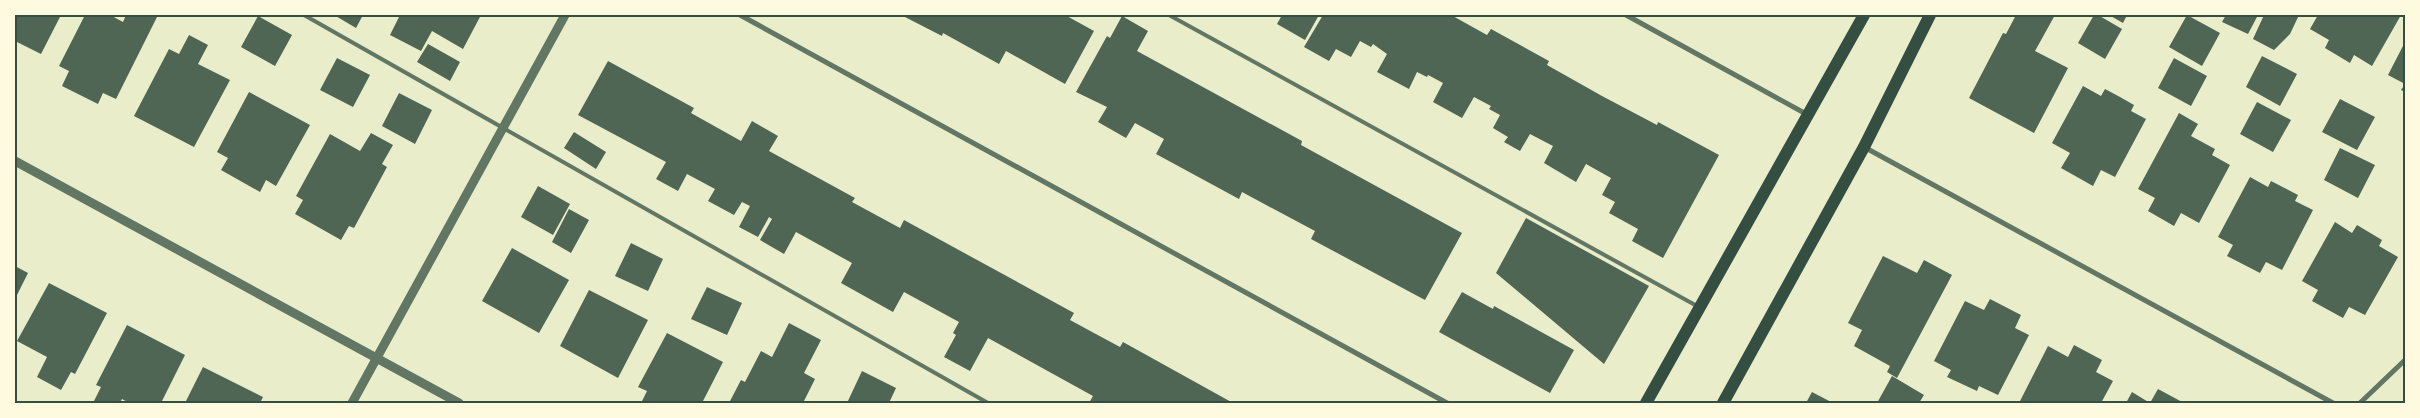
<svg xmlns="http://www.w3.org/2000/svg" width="2420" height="418" viewBox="0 0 2420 418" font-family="'PT Sans',sans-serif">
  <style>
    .building { fill: #4f6655 }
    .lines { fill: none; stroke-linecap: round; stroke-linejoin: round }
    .service { stroke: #617663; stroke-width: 4 }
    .minor { stroke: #617663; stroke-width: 5 }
    .tertiary { stroke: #617663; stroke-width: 9 }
    .primary { stroke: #344e41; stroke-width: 12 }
    .neatline { fill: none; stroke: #344e41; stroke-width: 2 }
  </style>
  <rect width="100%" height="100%" fill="#e9edc9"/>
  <path class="building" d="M15,15H61L41,54L15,41Z
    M85,15H110L123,22L126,15H158L116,99L103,93L98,104L62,86L69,71L59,66Z
    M334,15H363L356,28Z
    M400,15H481L463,49L432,31L421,51L390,35Z
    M901,15H1065L1094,31L1065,84L1006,51L999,64L943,33L942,36Z
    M1282,15H1319L1305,40L1277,24Z
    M1323,15H1451L1487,35L1491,29L1549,61L1547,65L1602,96L1657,125L1658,122L1719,155L1663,258L1632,241L1638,229L1609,213L1615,202L1602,195L1611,178L1586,164L1576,182L1544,163L1553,146L1530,134L1520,151L1504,142L1508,137L1493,128L1500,115L1489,109L1491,106L1474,97L1462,118L1433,102L1443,83L1430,76L1428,75L1427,77L1417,72L1409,89L1377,72L1387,54L1373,44L1371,47L1360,41L1351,57L1336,49L1329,61L1304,47Z
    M2016,15H2055L2035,51L2068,68L2034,133L1969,98L2003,33L2006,34Z
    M2094,15H2098L2122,29L2105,59L2078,43Z
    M2109,15H2127L2123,23Z
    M2187,15L2220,33L2202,66L2169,47Z
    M2226,15H2258L2248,34L2222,22Z
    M2264,15H2299L2290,34L2274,50L2253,39Z
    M2318,15H2401L2372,66L2354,55L2350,63L2325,48L2329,40L2310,29Z
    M258,16L292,35L275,66L241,47Z
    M1122,16L1148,31L1137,51L1302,141L1301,145L1462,233L1425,300L1311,239L1315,231L1268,206L1242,192L1239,199L1156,154L1164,139L1135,123L1126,138L1098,122L1107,107L1076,92L1107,36L1110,38Z
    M189,35L208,45L198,64L230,80L194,147L134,116L169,49L179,54Z
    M2405,42V92L2401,90L2405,84L2388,75Z
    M428,44L460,62L450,81L417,62Z
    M2262,56L2297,74L2280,106L2246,87Z
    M337,58L370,75L353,107L320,90Z
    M2174,58L2207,76L2191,106L2158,88Z
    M608,61L694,108L691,113L741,141L752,121L778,136L769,151L855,198L852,202L900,228L904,220L1074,313L1070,320L1094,333L1120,347L1123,342L1233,403H1089L1093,396L988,338L970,371L944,357L956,335L953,333L959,322L904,292L893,312L841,283L852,263L796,232L784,254L760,240L772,219L769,217L758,237L739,227L750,206L742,202L734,215L708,201L715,189L687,174L678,191L656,179L666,162L578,115Z
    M2083,86L2101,96L2105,89L2120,97L2134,105L2131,111L2146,119L2115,177L2101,170L2093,186L2061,168L2070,153L2052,143Z
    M249,92L310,125L276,186L266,180L260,192L221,170L228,158L217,152Z
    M399,93L432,110L415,144L382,126Z
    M2340,99L2375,117L2357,150L2322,132Z
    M2257,102L2291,120L2273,152L2240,134Z
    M2179,113L2198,124L2191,136L2215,149L2212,155L2230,165L2199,223L2181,213L2174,226L2148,211L2155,198L2138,189Z
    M574,132L606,152L596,169L564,148Z
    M371,133L393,145L382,164L387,167L354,228L349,226L341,240L295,214L303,200L296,196L330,134L360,151Z
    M2340,148L2375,165L2358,198L2324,180Z
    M2250,177L2268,187L2271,181L2298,195L2295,201L2313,210L2282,270L2266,262L2260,273L2227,256L2233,245L2218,237Z
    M538,186L570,204L553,235L521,217Z
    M569,209L589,220L571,253L552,242Z
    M1526,218L1649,286L1604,364L1496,273Z
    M2335,222L2352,233L2357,225L2382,240L2379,246L2398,257L2365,315L2349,307L2343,318L2312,301L2318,290L2302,281Z
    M631,243L663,259L648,291L615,276Z
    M512,248L569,280L539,333L482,301Z
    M1883,256L1917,273L1924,260L1952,275L1897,378L1887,372L1890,366L1854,346L1862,330L1848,323Z
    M15,266L28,273L15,299Z
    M49,283L107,313L75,374L71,372L61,390L37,377L47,357L17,341Z
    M707,287L742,303L727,335L691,319Z
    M589,290L648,320L618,378L560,346Z
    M1462,292L1493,309L1494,306L1574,350L1550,393L1439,332Z
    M1990,299L2021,315L2015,328L2029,335L1998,395L1979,386L1977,391L1947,377L1951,370L1934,361L1965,301L1984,310Z
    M789,323L821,340L804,373L815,379L803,403H729L741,380L745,382L761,351L772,357Z
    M127,325L185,355L161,403H129L122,399L120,403H93L101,387L96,385Z
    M667,333L723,362L702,403H641L647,391L638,387Z
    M2074,345L2102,360L2096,372L2113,381L2101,403H2019L2048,346L2068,357Z
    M203,367L263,397L260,403H185Z
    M862,371L896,388L889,403H847Z
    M1892,376L1924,395L1919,403H1877Z
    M2158,389L2184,403H2126L2132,392L2150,403Z
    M1812,392L1833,403H1806Z"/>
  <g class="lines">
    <path class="service" d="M304,15L988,403
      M1169,15L1697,306"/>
    <path class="minor" d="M740,15L1447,403
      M1626,15L1808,115
      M1864,147L2333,403
      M2360,403L2405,360"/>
    <path class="tertiary" d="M15,161L459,403
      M352,403L565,15"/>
    <path class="primary" d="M1646,403L1864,15
      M1723,403L1864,147L1930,15"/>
  </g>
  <rect width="2420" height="418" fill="none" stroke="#fefae0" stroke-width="32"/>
  <rect x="16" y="16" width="2388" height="386" class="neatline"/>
</svg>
